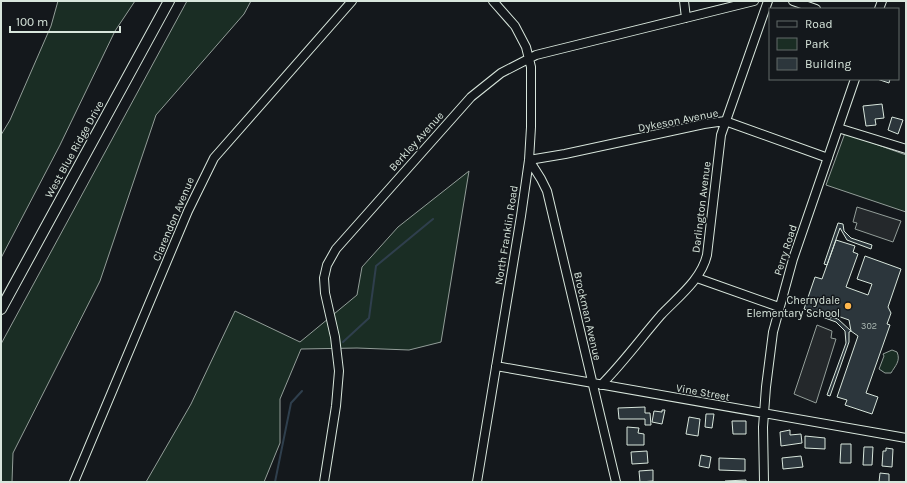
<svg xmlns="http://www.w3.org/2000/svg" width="907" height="483" viewBox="0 0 907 483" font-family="Karla,sans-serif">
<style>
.green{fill:#1a2d24;stroke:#939e99}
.parking{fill:#24282b;stroke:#939e99}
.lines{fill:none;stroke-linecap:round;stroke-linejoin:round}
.stream{stroke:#2f3f4d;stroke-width:2}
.building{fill:#2c363c;stroke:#d8e6dc}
.minor-casing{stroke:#d8e6dc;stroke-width:10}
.major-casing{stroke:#d8e6dc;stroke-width:12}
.minor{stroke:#14181c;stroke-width:8}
.major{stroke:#14181c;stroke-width:10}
.poi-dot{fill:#ffb74d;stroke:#14181c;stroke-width:1.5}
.labels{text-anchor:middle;stroke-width:3;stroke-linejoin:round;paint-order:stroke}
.number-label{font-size:9px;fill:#adbab4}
.street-label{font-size:11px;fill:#d8e6dc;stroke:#14181c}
.poi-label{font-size:11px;fill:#d8e6dc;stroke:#14181c;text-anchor:end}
</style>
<rect width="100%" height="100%" fill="#14181c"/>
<path class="green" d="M 58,1 L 135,1 L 115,31 L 60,145 L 1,258 L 1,135 L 10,120 L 51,26 Z
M 187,1 L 251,1 L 244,14 L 156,115 L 100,281 L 13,453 L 12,482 L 1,482 L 1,344 Z
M 845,133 L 906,155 L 906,212 L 826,185 Z
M 469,171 L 441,342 L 409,350 L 357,348 L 301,349 L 280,399 L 280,443 L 264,482 L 146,482 L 191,404 L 235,311 L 300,342 L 357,295 L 362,267 L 398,227 Z
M 892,350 L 897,352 C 901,361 895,366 891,373 L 885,373 L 879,369 L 884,356 L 883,354 Z"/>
<path class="parking" d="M 857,207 L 901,221 L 893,242 L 855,229 L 857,223 L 853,222 Z
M 817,325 L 832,331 L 831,338 L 836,339 L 816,403 L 794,394 Z"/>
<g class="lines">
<path class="stream" d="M 343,342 L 369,318 L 376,266 L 433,219
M 275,482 L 291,403 L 302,391"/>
</g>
<path class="building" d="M 877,79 L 890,79 L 889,83 Z
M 882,104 L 884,118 L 875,119 L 876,125 L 866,126 L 863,106 Z
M 892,117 L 903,120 L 898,134 L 888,130 Z
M 838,223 L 843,224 L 844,231 L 851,238 L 872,245 L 871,249 L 847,240 L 840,228 L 827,265 L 824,264 Z
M 836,240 L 855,246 L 853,252 L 858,254 L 846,287 L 868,295 L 872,284 L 857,279 L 865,256 L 901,269 L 888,307 L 891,313 L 887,324 L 890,325 L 866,393 L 878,397 L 872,414 L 845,405 L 847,400 L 837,397 L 858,336 L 851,331 L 849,320 L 832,314 L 831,318 L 804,309 L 815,277 L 822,279 Z
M 815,313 L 838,319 L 851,331 L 849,332 L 849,342 L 830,396 L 827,395 L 846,343 L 845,331 L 836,322 L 814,314 Z
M 645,407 L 645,413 L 650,413 L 651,425 L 645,425 L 645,419 L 619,419 L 618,408 Z
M 662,410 L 665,410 L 662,424 L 652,422 L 654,411 L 662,412 Z
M 706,414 L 714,414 L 712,428 L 705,427 Z
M 689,417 L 700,419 L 698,436 L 686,434 Z
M 732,421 L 746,421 L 746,434 L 733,434 Z
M 627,427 L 639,428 L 638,433 L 644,434 L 644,445 L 627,445 Z
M 790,430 L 790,435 L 801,434 L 802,443 L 781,446 L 780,432 Z
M 805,436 L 825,438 L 825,449 L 805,448 Z
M 841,444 L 851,444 L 851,463 L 840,463 Z
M 864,447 L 873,447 L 872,465 L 863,465 Z
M 886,448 L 893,449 L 892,467 L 882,466 L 883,451 L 886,451 Z
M 647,451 L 648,463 L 632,464 L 631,452 Z
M 701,455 L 711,457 L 709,468 L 699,466 Z
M 801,456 L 803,467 L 783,469 L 782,458 Z
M 719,458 L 745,459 L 745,471 L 719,470 Z
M 653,470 L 653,481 L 640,482 L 639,471 Z
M 880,473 L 889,474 L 889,482 L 879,482 Z
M 746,480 L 746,482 L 725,482 L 725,481 Z"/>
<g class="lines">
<defs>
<path id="minor" d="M 684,1 L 686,18
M 793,1 L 816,9
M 879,9 L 882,1
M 838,128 L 906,149
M 697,278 L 779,307
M 496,366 L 906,438
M 601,385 C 623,363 641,338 661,315 C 678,297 701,280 707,255 L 721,135 L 768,1
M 74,482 L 188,211 L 214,158 L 352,1
M 324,482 L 336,406 L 339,371 L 335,337 L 325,293 L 324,278 L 327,265 L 336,249 L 471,97 L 501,73 L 536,55 L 754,1
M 477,482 L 521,216 L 529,160 L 531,127 L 531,67 L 526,47 L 515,26 L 493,1
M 616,482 L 547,191 L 541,179 L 529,160 L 565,154 L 704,124 L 725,121 L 828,158
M 764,482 L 763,427 L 766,387 L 773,332 L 793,259 L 855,79"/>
<path id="major" d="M 1,309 L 169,1"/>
</defs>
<use href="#minor" class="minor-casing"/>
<use href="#major" class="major-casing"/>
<use href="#minor" class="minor"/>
<use href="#major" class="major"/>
</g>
<circle class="poi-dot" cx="848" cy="306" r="4"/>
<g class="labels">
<g class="number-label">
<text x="869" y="329">302</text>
</g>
<g class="street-label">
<text transform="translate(678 120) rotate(-11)" y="4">Dykeson Avenue</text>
<text transform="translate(416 141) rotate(-48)" y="4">Berkley Avenue</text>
<text transform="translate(74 149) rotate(-61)" y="4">West Blue Ridge Drive</text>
<text transform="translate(701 207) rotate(-83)" y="4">Darlington Avenue</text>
<text transform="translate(173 219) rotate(-67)" y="4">Clarendon Avenue</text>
<text transform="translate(506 235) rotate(-81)" y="4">North Franklin Road</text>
<text transform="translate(785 250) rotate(-72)" y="4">Perry Road</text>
<text transform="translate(588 316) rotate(77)" y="4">Brockman Avenue</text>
<text transform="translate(703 392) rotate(10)" y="4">Vine Street</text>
</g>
<g class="poi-label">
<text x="840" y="304">Cherrydale<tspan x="840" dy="13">Elementary School</tspan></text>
</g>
</g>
<rect width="907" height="483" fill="none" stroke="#d8e6dc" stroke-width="4"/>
<rect x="769" y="8" width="130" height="72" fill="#14181c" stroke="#626a69"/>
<rect x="777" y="21" width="20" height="6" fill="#14181c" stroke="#626a69"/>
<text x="805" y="28" font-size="12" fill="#d8e6dc">Road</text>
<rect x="777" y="38" width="20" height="12" fill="#1a2d24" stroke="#626a69"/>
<text x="805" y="48" font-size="12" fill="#d8e6dc">Park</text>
<rect x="777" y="58" width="20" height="12" fill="#2c363c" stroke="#626a69"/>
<text x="805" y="68" font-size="12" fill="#d8e6dc">Building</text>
<path d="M10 26v6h110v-6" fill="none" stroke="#d8e6dc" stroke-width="2"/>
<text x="16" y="26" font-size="12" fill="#d8e6dc" stroke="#14181c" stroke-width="3" paint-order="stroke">100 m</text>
</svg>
